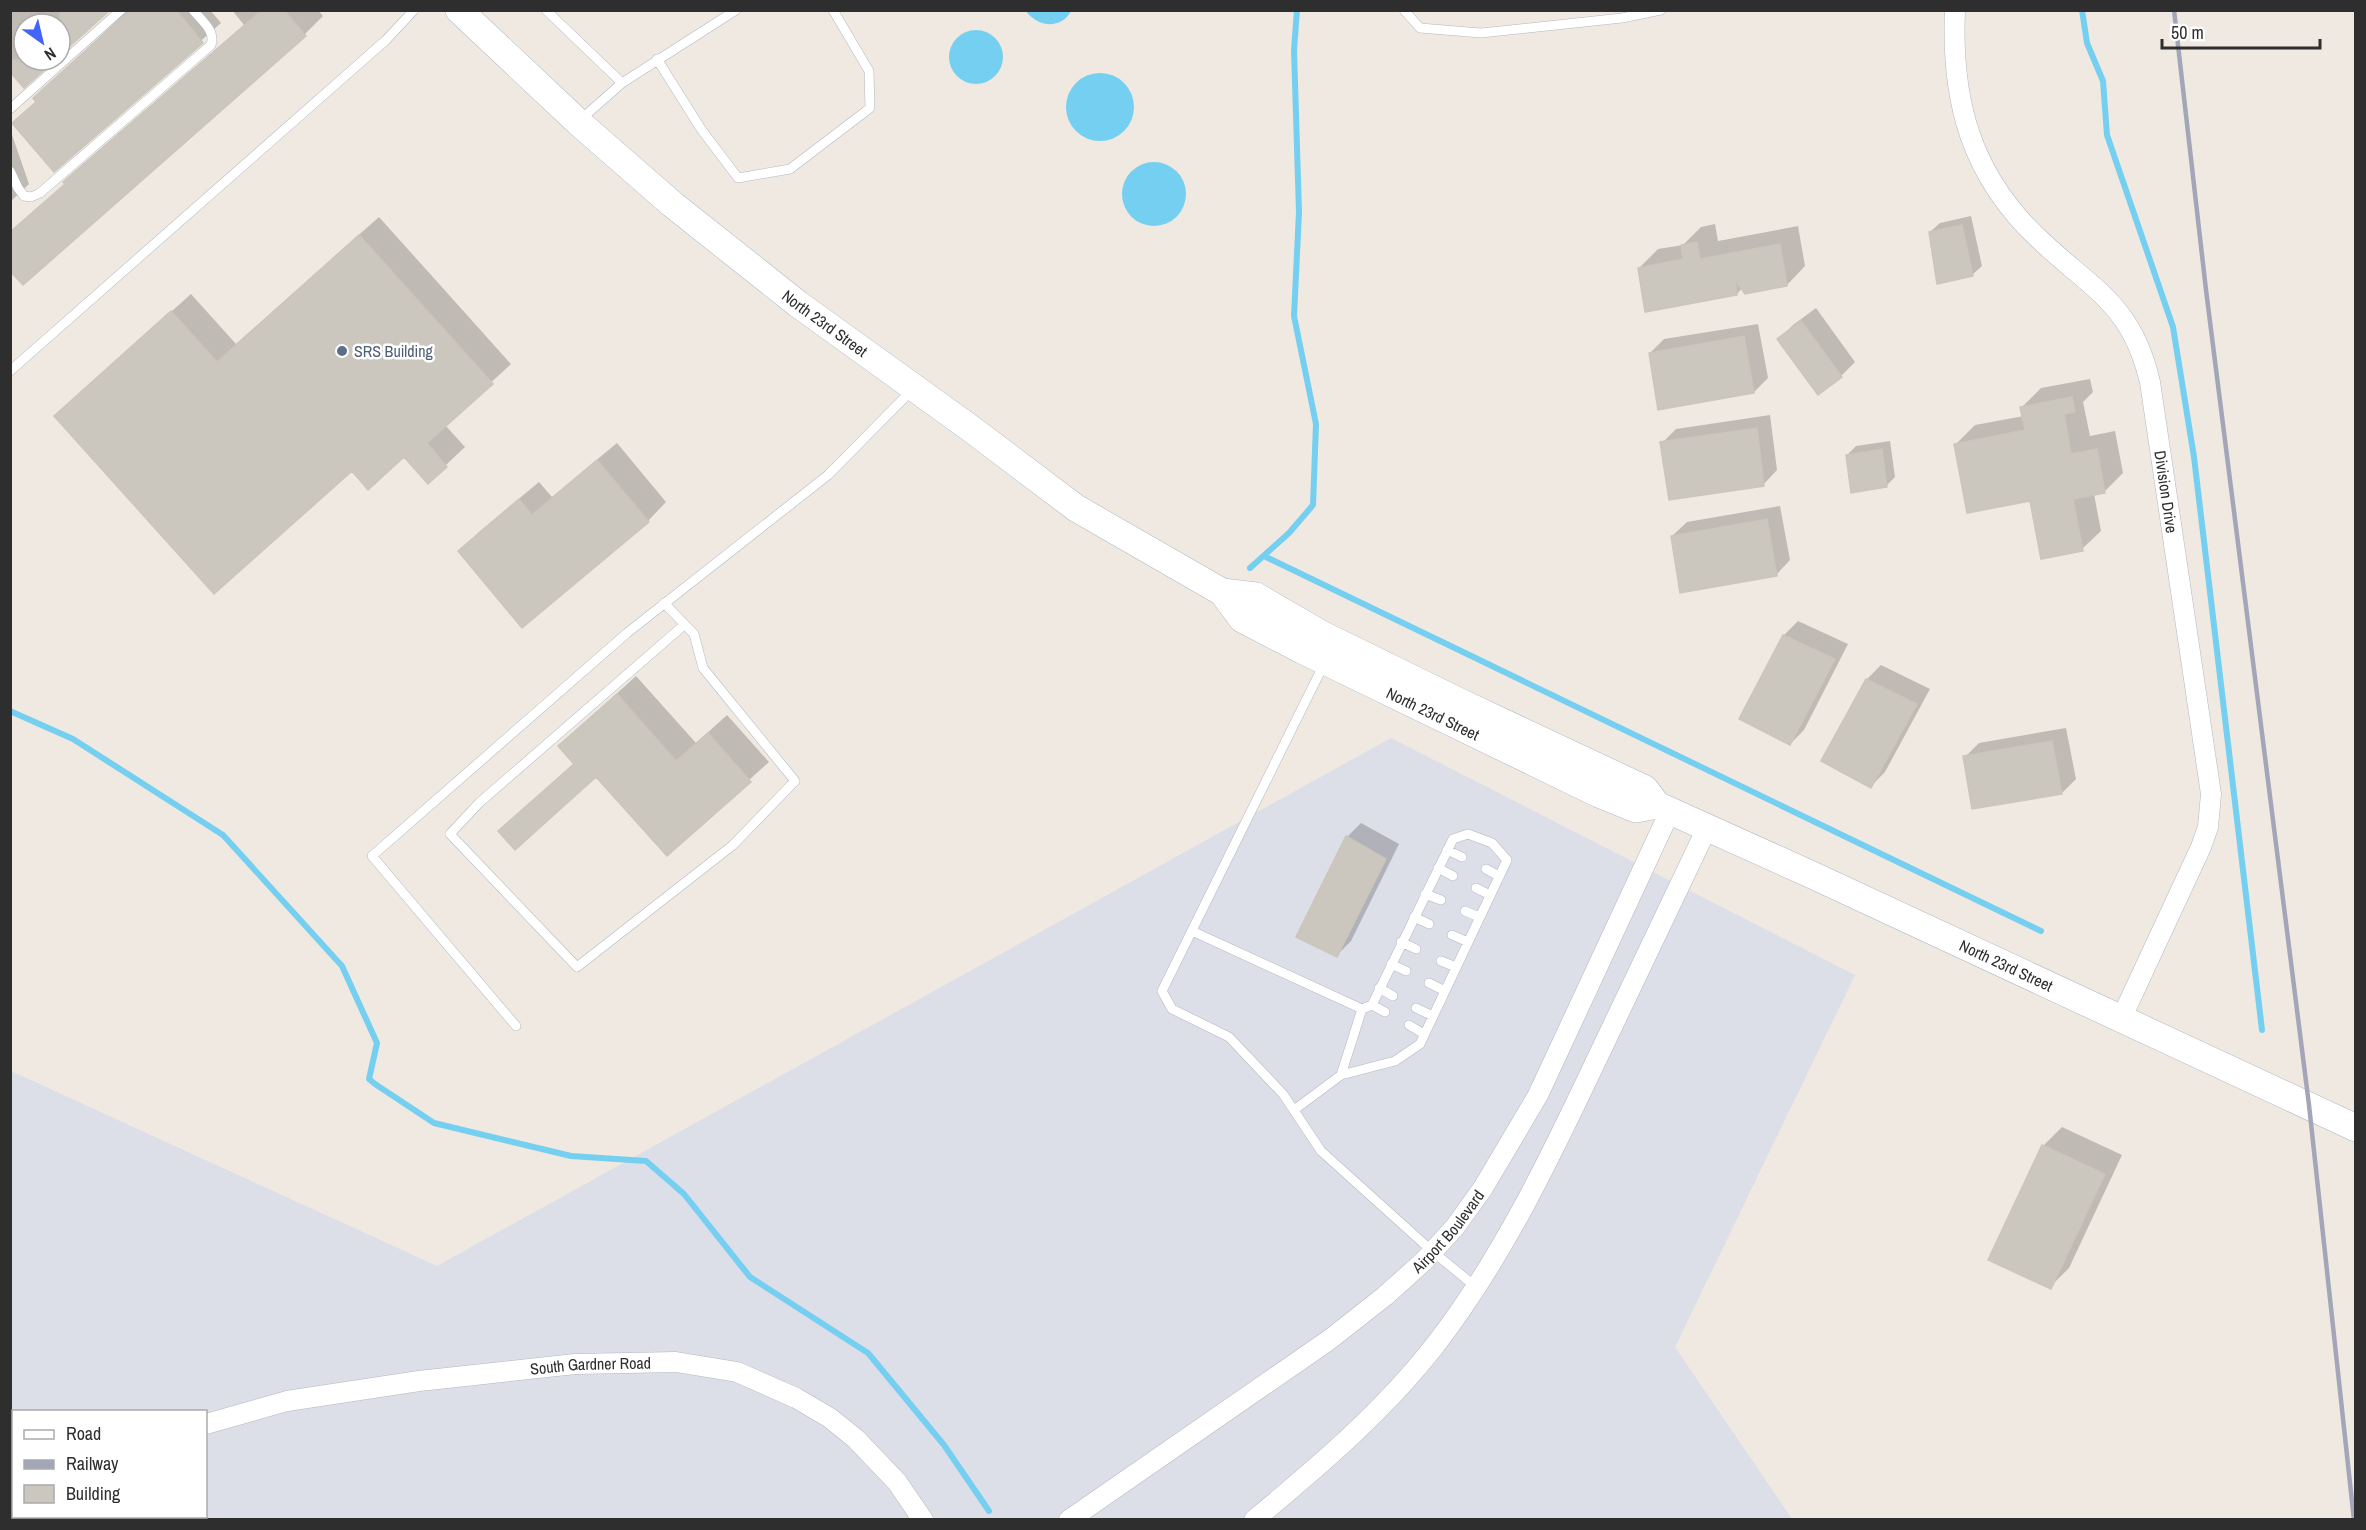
<svg xmlns="http://www.w3.org/2000/svg" width="2366" height="1530" viewBox="0 0 2366 1530" font-family="'Archivo Narrow',sans-serif">
<style>
.airport{fill:#dcdee8;fill-rule:evenodd}
.water{fill:#75cff0}
.shadow{fill:#0003}
.lines{fill:none;stroke-linecap:round;stroke-linejoin:round}
.stream{stroke:#75cff0;stroke-width:6}
.building{fill:#cbc7bf;stroke:#cbc5ba;stroke-width:1.5}
.lane-casing{stroke:#b4b7c1;stroke-width:10}
.street-casing{stroke:#b4b7c1;stroke-width:21}
.secondary-casing{stroke:#b4b7c1;stroke-width:28}
.lane{stroke:#fff;stroke-width:9}
.street{stroke:#fff;stroke-width:20}
.secondary{stroke:#fff;stroke-width:27}
.rail{stroke:#a3a6b8;stroke-width:4.5}
.service-dot{fill:#5c6f8a;stroke:#fff;stroke-width:2}
.labels{text-anchor:middle;stroke-width:5;stroke-linejoin:round;paint-order:stroke}
.street-label{font-size:16px;fill:#2e2e2e;stroke:#fff}
.service-label{font-size:16px;fill:#4e5e75;stroke:#fff;text-anchor:start}
</style>
<rect width="100%" height="100%" fill="#efe9e1"/>
<path class="airport" d="M 1391,738 L 1855,975 L 1675,1347 L 1792,1519 L 11,1520 L 11,1071 L 437,1266 ZM 14,1412 L 206,1412 L 206,1516 L 14,1516 Z"/>
<path class="water" d="M 1026,11 L 1026,10 L 1071,11 C 1061,30 1037,27 1026,11 Z
M949 57a27 27 0 1 1 54 0a27 27 0 1 1-54 0Z
M1066 107a34 34 0 1 1 68 0a34 34 0 1 1-68 0Z
M1122 194a32 32 0 1 1 64 0a32 32 0 1 1-64 0Z"/>
<path class="shadow" d="M 10,10 L 108,10 L 60,53 L 60,24 L 24,24 L 24,60 L 53,60 L 10,70 Z
M 128,10 L 210,10 L 221,23 L 54,170 L 37,101 L 35,98 Z
M 232,10 L 318,10 L 323,16 L 305,34 L 10,232 L 66,183 L 83,164 L 244,25 Z
M 10,129 L 29,184 L 10,202 Z
M 1971,216 L 1982,266 L 1972,275 L 1930,232 L 1940,223 Z
M 379,217 L 511,364 L 445,425 L 465,447 L 428,482 L 405,455 L 352,469 L 75,398 L 191,294 L 236,344 Z
M 1715,224 L 1718,241 L 1798,226 L 1805,266 L 1787,285 L 1742,288 L 1737,294 L 1639,268 L 1658,249 L 1683,245 L 1701,227 Z
M 1816,308 L 1855,362 L 1841,376 L 1779,339 L 1793,325 Z
M 1758,324 L 1768,378 L 1754,392 L 1650,353 L 1664,339 Z
M 2090,379 L 2093,392 L 2083,402 L 2090,436 L 2115,431 L 2123,473 L 2104,492 L 2094,494 L 2101,531 L 2082,549 L 2031,499 L 1956,444 L 1975,425 L 2024,416 L 2022,407 L 2041,388 Z
M 1770,415 L 1777,470 L 1763,485 L 1662,443 L 1676,429 Z
M 1890,441 L 1895,477 L 1886,486 L 1847,455 L 1856,446 Z
M 617,443 L 666,502 L 648,521 L 460,551 L 479,532 L 539,482 L 552,497 Z
M 1780,506 L 1790,560 L 1776,575 L 1672,536 L 1687,522 Z
M 1798,621 L 1848,644 L 1804,730 L 1790,744 L 1741,719 L 1784,635 Z
M 1881,665 L 1930,689 L 1885,772 L 1871,786 L 1867,679 Z
M 636,676 L 696,743 L 727,715 L 769,762 L 667,854 L 596,775 L 500,831 L 575,762 L 579,728 Z
M 2066,728 L 2076,779 L 2062,793 L 1965,757 L 1979,743 Z
M 1361,823 L 1399,844 L 1351,941 L 1337,955 L 1347,837 Z
M 2062,1127 L 2122,1155 L 2069,1268 L 2050,1287 L 2043,1146 Z"/>
<g class="lines">
<path class="stream" d="M 2082,10 L 2087,43 L 2103,81 L 2107,135 L 2173,327 L 2194,457 L 2262,1030
M 1264,556 L 2041,931
M 1250,568 L 1289,533 L 1313,505 L 1316,424 L 1294,316 L 1299,212 L 1294,50 L 1297,10
M 10,711 L 73,739 L 223,835 L 342,966 L 377,1043 L 369,1079 L 375,1084 L 434,1123 L 571,1156 L 646,1161 L 684,1194 L 750,1277 L 868,1353 L 944,1445 L 989,1511"/>
</g>
<path class="building" d="M 60,10 L 110,10 L 60,55 Z
M 128,10 L 176,10 L 203,43 L 54,172 L 12,123 L 36,102 L 33,98 L 125,15 Z
M 262,10 L 284,10 L 306,36 L 23,285 L 10,271 L 10,232 L 65,184 L 63,182 Z
M 10,60 L 55,60 L 24,88 L 10,72 Z
M 1962,225 L 1973,276 L 1937,284 L 1929,232 Z
M 359,235 L 493,384 L 427,443 L 447,467 L 428,484 L 404,457 L 368,490 L 352,471 L 214,594 L 54,416 L 171,311 L 217,362 Z
M 1697,242 L 1700,259 L 1780,244 L 1787,286 L 1745,294 L 1735,280 L 1737,295 L 1645,312 L 1638,268 L 1683,259 L 1681,245 Z
M 1801,321 L 1842,377 L 1818,395 L 1777,339 Z
M 1744,336 L 1754,393 L 1658,410 L 1649,353 Z
M 2072,397 L 2075,412 L 2064,414 L 2071,454 L 2097,449 L 2105,493 L 2073,499 L 2083,551 L 2041,559 L 2030,501 L 1967,513 L 1954,444 L 2025,430 L 2020,407 Z
M 1757,428 L 1764,486 L 1669,500 L 1660,442 Z
M 1882,449 L 1887,487 L 1851,493 L 1846,455 Z
M 597,460 L 649,522 L 522,628 L 458,551 L 519,499 L 532,515 Z
M 1767,519 L 1777,576 L 1680,593 L 1671,536 Z
M 1783,635 L 1835,659 L 1790,745 L 1739,719 Z
M 1866,679 L 1917,704 L 1871,788 L 1821,761 Z
M 617,694 L 676,761 L 708,733 L 751,782 L 667,856 L 596,777 L 515,850 L 498,831 L 574,764 L 558,746 Z
M 2052,741 L 2062,794 L 1972,809 L 1963,756 Z
M 1346,836 L 1386,859 L 1337,957 L 1296,937 Z
M 2042,1145 L 2105,1174 L 2051,1289 L 1988,1260 Z"/>
<g class="lines">
<defs>
<path id="lane" d="M 546,10 L 622,83
M 1404,10 L 1420,28 L 1481,33 L 1622,18 L 1661,10
M 657,59 L 701,129 L 738,178 L 790,169 L 870,108 L 869,71 L 833,10
M 10,109 L 121,10
M 579,121 L 622,83 L 736,10
M 10,171 L 18,188 L 24,196 L 31,197 L 40,193 L 211,45 C 216,31 202,21 193,10
M 10,371 L 386,40 L 414,10
M 664,603 L 694,634 L 703,668 L 795,781 L 733,845 L 577,967 L 450,834 L 479,803 L 684,625
M 1324,664 L 1162,991 L 1172,1009 L 1229,1037 L 1283,1094 L 1321,1151 L 1432,1251 L 1476,1287
M 1447,850 L 1462,857
M 1438,868 L 1453,876
M 1486,869 L 1499,876
M 1476,888 L 1490,895
M 1425,894 L 1441,900
M 1465,911 L 1479,917
M 1414,917 L 1429,924
M 1192,931 L 1362,1009 L 1341,1075 L 1294,1110
M 1452,935 L 1468,942
M 1401,942 L 1416,949
M 1441,961 L 1456,967
M 1391,964 L 1406,971
M 1429,983 L 1445,991
M 1379,988 L 1393,996
M 1372,1005 L 1385,1012
M 1416,1008 L 1433,1016
M 1409,1025 L 1424,1034
M 516,1026 L 372,856 L 627,633 L 828,475 L 912,390
M 1341,1075 L 1395,1061 L 1420,1044 L 1507,860 L 1492,843 L 1468,834 L 1453,839 L 1372,1005 L 1362,1009"/>
<g id="street">
<path id="s1" d="M 1955,10 C 1951,101 1971,175 2038,238 C 2092,290 2131,302 2150,382 L 2211,794 L 2208,827 L 2201,847 L 2121,1019"/>
<path id="s2" d="M 206,1424 L 287,1401 L 419,1381 L 575,1364 L 676,1362 L 737,1372 L 796,1398 L 830,1418 L 856,1439 L 897,1482 L 923,1520"/>
<path d="M 10,1512 L 14,1510"/>
<path id="s3" d="M 1069,1520 L 1329,1340 L 1385,1296 L 1424,1261 L 1455,1227 L 1483,1188 L 1538,1095 L 1670,811"/>
<path d="M 1254,1520 C 1319,1466 1384,1411 1436,1344 C 1502,1258 1548,1162 1594,1065 C 1632,986 1669,907 1707,828"/>
</g>
<g id="secondary">
<path id="s4" d="M 459,10 L 578,122 L 672,204 L 798,304 L 970,428 L 1076,508 L 1222,592 L 1242,619 L 1302,650 L 1599,794 L 1636,809 L 1657,805"/>
<path id="s5" d="M 1222,592 L 1256,596 L 1321,634 L 1462,703 L 1645,789 L 1657,805 L 1810,874 L 2356,1128"/>
</g>
</defs>
<use href="#lane" class="lane-casing"/>
<use href="#street" class="street-casing"/>
<use href="#secondary" class="secondary-casing"/>
<use href="#lane" class="lane"/>
<use href="#street" class="street"/>
<use href="#secondary" class="secondary"/>
<path class="rail" d="M 2174,10 L 2206,290 L 2309,1105 L 2354,1520"/>
</g>
<circle class="service-dot" cx="342" cy="351" r="6"/>
<g class="labels">
<g class="street-label">
<text dy="6" stroke="none"><textPath href="#s4" startOffset="482">North 23rd Street</textPath></text>
<text dy="6" stroke="none"><textPath href="#s1" startOffset="549">Division Drive</textPath></text>
<text dy="6" stroke="none"><textPath href="#s4" startOffset="1209">North 23rd Street</textPath></text>
<text dy="6" stroke="none"><textPath href="#s5" startOffset="873">North 23rd Street</textPath></text>
<text dy="6" stroke="none"><textPath href="#s3" startOffset="478">Airport Boulevard</textPath></text>
<text dy="6" stroke="none"><textPath href="#s2" startOffset="390">South Gardner Road</textPath></text>
</g>
<g class="service-label">
<text x="354" y="357">SRS Building</text>
</g>
</g>
<rect width="2366" height="1530" fill="none" stroke="#2e2e2e" stroke-width="24"/>
<rect x="12" y="1410" width="195" height="108" fill="#ffffff" stroke="#ababab" stroke-width="1.5"/>
<rect x="24" y="1430" width="30" height="9" fill="#ffffff" stroke="#ababab" stroke-width="1.5"/>
<text x="66" y="1440" font-size="18" fill="#2e2e2e">Road</text>
<rect x="24" y="1460" width="30" height="9" fill="#a3a6b8" stroke="#ababab" stroke-width="1.5"/>
<text x="66" y="1470" font-size="18" fill="#2e2e2e">Railway</text>
<rect x="24" y="1485" width="30" height="18" fill="#cbc7bf" stroke="#ababab" stroke-width="1.5"/>
<text x="66" y="1500" font-size="18" fill="#2e2e2e">Building</text>
<g transform="translate(42 42) rotate(146)"><circle r="28" fill="#ffffff" stroke="#ababab" stroke-width="1.5"/>
<path d="M0-4.5L10 22L0 15L-10 22Z" fill="#4264fb"/>
<text y="-9" font-size="16" font-weight="bold" text-anchor="middle" fill="#2e2e2e">N</text>
</g>
<path d="M2162 39v9h158v-9" fill="none" stroke="#2e2e2e" stroke-width="3"/>
<text x="2171" y="39" font-size="18" fill="#2e2e2e" stroke="#ffffff" stroke-width="4.5" paint-order="stroke">50 m</text>
</svg>
